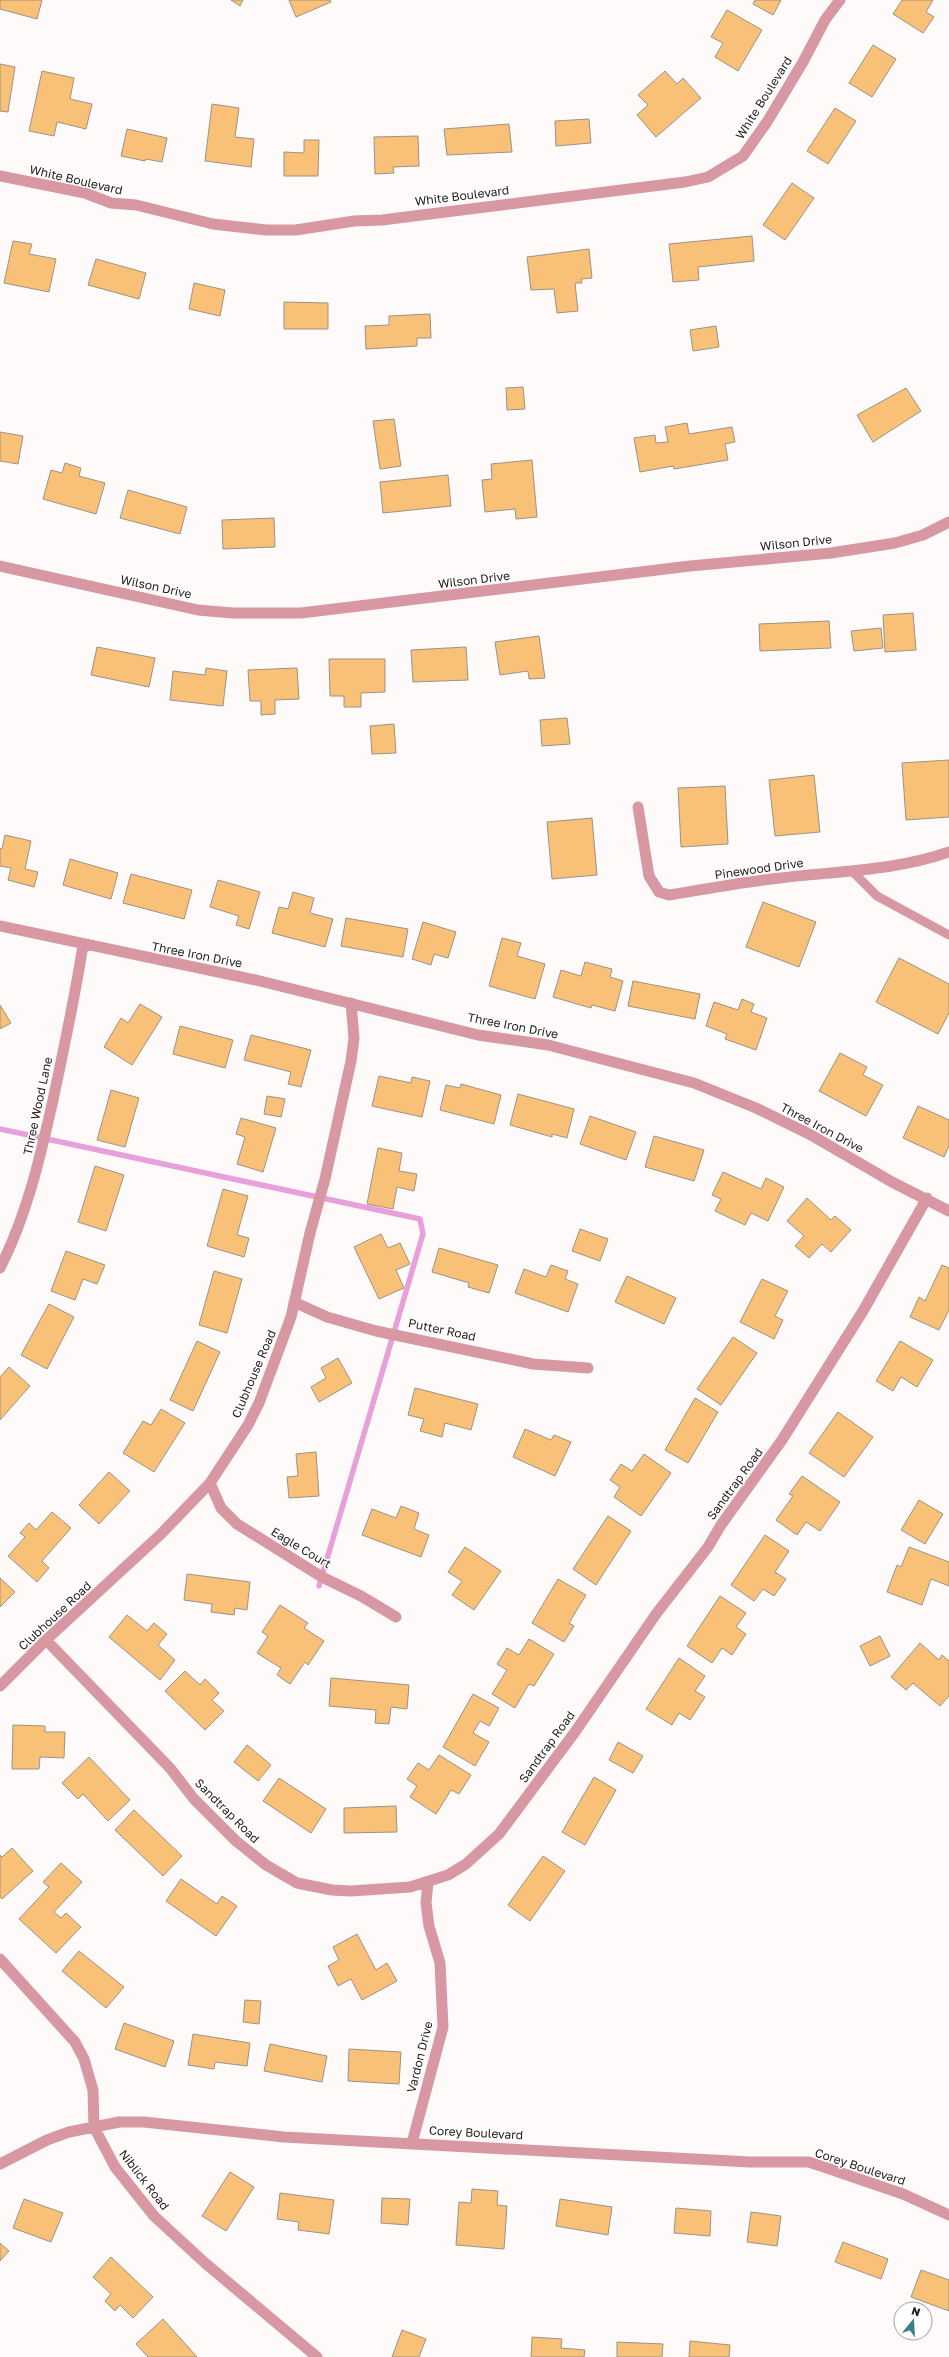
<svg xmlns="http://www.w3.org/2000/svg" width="949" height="2357" viewBox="0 0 949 2357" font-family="'Golos Text',sans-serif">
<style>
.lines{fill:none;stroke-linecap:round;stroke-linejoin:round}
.stream{stroke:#e7a0d9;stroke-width:5.5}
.building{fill:#f9c177;stroke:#9b9287}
.service{stroke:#d797a3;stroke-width:9}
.minor{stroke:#d797a3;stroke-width:11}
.labels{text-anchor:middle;stroke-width:3;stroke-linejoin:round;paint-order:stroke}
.street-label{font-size:12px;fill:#26211f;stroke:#fff}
</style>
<rect width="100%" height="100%" fill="#fefaf9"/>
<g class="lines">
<path class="stream" d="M 0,1129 L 420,1219 L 423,1234 L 319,1586"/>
</g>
<path class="building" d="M 0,0 L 42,0 L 37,19 L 0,9 Z
M 231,0 L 243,0 L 240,6 Z
M 289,0 L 330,0 L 331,2 L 296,17 Z
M 755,0 L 781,0 L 773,15 L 753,4 Z
M 902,0 L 933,0 L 926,12 L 934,17 L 923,33 L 893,14 Z
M 727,10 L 762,30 L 738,71 L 715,57 L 723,43 L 711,37 Z
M 873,45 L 896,59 L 872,97 L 849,83 Z
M 0,64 L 15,67 L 8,112 L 0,111 Z
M 42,71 L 74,78 L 70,99 L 92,104 L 86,129 L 57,122 L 54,136 L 29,131 Z
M 665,71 L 677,84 L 683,78 L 701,98 L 656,137 L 637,115 L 648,105 L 638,95 Z
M 212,104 L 239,108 L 235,137 L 254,139 L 251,167 L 205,161 Z
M 835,108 L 856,121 L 828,164 L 807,151 Z
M 589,119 L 591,143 L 556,146 L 555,121 Z
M 509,124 L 512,152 L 447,155 L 444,129 Z
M 127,129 L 167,138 L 162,162 L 146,159 L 145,161 L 121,156 Z
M 418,136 L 419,166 L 393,167 L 394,173 L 375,174 L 374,137 Z
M 304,140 L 319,140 L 318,176 L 284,176 L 284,152 L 304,153 Z
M 792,183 L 814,198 L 785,240 L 763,225 Z
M 752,236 L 754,261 L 698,267 L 699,280 L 673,282 L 669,244 Z
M 13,241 L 32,244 L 29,254 L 56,259 L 49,292 L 4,283 Z
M 589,249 L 592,278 L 581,279 L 582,283 L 575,283 L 578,311 L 557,313 L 554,289 L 531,290 L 527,257 Z
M 96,259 L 146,273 L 139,299 L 88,285 Z
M 194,283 L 225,290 L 220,316 L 189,309 Z
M 284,302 L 328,303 L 328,329 L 284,329 Z
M 430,314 L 431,338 L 417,338 L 417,346 L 366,349 L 365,326 L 389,325 L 389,316 Z
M 716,326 L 719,347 L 693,351 L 690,330 Z
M 523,387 L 525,409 L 507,410 L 506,388 Z
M 906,388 L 921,411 L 873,442 L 857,415 Z
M 394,419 L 401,466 L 380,469 L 373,421 Z
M 687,423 L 689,434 L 732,427 L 735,442 L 725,444 L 728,460 L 674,469 L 673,466 L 640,472 L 634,438 L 655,435 L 656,443 L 668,442 L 665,427 Z
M 0,432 L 23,436 L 18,464 L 0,461 Z
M 532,460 L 537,517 L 516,519 L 515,509 L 485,512 L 482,480 L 492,479 L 491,464 Z
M 65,463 L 81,468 L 79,476 L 105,483 L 96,514 L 43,499 L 51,470 L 62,473 Z
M 448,475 L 451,506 L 383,513 L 380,482 Z
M 128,490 L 187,507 L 180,534 L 120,518 Z
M 274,518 L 275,547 L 223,549 L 222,520 Z
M 913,613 L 916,650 L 885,652 L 883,615 Z
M 829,621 L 831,648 L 760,651 L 759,624 Z
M 881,628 L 883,648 L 854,651 L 851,631 Z
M 539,636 L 545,678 L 529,679 L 528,671 L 500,675 L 495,642 Z
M 97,647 L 155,658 L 149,687 L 91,675 Z
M 466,647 L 468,680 L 413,682 L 411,650 Z
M 329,659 L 385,659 L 385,692 L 361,693 L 361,707 L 344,707 L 344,696 L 330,696 Z
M 206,668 L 227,671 L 223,706 L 170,700 L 173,671 L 205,675 Z
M 297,668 L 299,699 L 275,700 L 275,714 L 261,715 L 261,701 L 250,701 L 248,670 Z
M 567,718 L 570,744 L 542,746 L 540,720 Z
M 394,724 L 396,753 L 372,754 L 370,726 Z
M 949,760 L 949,817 L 906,820 L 902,763 Z
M 814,775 L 820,832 L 775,836 L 769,780 Z
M 725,786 L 728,844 L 681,847 L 678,788 Z
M 592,818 L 597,875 L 552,879 L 547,822 Z
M 5,835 L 31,841 L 25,869 L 38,872 L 34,887 L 8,880 L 11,868 L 0,866 L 0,848 L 2,849 Z
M 70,859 L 118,873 L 111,899 L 63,885 Z
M 131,874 L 192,890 L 184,919 L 123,903 Z
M 218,880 L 260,892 L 249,929 L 236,925 L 239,916 L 210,907 Z
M 293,892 L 314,898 L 310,913 L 333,919 L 325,947 L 272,933 L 279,907 L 288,909 Z
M 763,902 L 816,922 L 799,967 L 746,947 Z
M 346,918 L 408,929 L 403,957 L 341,946 Z
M 423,922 L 456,932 L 448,958 L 434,954 L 431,965 L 412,959 Z
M 502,938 L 521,943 L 517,956 L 545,964 L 535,999 L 489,986 Z
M 899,958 L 949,984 L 949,1013 L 938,1034 L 876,1002 Z
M 585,962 L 612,969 L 610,977 L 623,981 L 615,1011 L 592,1005 L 591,1008 L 553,997 L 561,970 L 581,976 Z
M 633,981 L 700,994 L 695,1019 L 628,1006 Z
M 742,999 L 754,1004 L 751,1012 L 767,1018 L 756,1050 L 725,1039 L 727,1034 L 706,1026 L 714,1002 L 738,1010 Z
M 140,1004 L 162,1017 L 132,1065 L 104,1047 L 121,1018 L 128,1023 Z
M 0,1005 L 11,1023 L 0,1029 Z
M 180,1026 L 233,1040 L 225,1068 L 173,1054 Z
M 251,1035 L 311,1050 L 301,1087 L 288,1084 L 291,1072 L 244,1060 Z
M 840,1053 L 867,1067 L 863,1075 L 883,1085 L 866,1116 L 819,1091 Z
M 379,1076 L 411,1083 L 412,1077 L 430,1081 L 422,1117 L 372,1106 Z
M 461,1084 L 501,1095 L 494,1124 L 440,1110 L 446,1085 L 460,1088 Z
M 111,1090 L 139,1098 L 125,1147 L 97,1140 Z
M 518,1094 L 574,1109 L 567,1138 L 552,1134 L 552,1137 L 510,1125 Z
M 267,1096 L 285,1099 L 281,1117 L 264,1114 Z
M 918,1106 L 949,1120 L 949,1146 L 944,1157 L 903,1138 Z
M 590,1116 L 636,1132 L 626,1160 L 580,1144 Z
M 241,1118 L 276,1128 L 263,1172 L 237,1164 L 245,1137 L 236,1134 Z
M 654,1136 L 704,1150 L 694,1181 L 645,1167 Z
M 378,1148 L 402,1153 L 399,1171 L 417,1174 L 414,1191 L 397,1187 L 393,1209 L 367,1204 Z
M 95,1166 L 124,1175 L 106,1231 L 78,1222 Z
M 723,1172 L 761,1189 L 766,1178 L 784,1187 L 768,1221 L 751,1213 L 745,1225 L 715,1211 L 721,1199 L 712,1195 Z
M 223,1189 L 248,1196 L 237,1235 L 249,1238 L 244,1257 L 207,1246 Z
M 807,1198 L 831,1220 L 835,1216 L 851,1230 L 831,1252 L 822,1244 L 809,1258 L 795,1246 L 804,1236 L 787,1221 Z
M 580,1229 L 608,1239 L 600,1261 L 572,1251 Z
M 381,1234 L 388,1248 L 400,1243 L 410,1264 L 396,1270 L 404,1288 L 379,1299 L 354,1247 Z
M 439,1248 L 498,1265 L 489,1293 L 468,1287 L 469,1283 L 432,1272 Z
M 66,1251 L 105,1265 L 97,1284 L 83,1279 L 75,1300 L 51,1291 Z
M 551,1265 L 568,1271 L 565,1279 L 578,1284 L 568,1312 L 515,1293 L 524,1269 L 546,1277 Z
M 942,1265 L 949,1268 L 949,1310 L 939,1330 L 910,1317 L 919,1297 L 925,1301 Z
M 214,1271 L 242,1279 L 227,1333 L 199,1325 Z
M 627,1276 L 676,1298 L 664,1324 L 615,1302 Z
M 762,1279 L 788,1291 L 775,1316 L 783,1320 L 774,1339 L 740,1322 Z
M 49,1304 L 74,1317 L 47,1369 L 21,1355 Z
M 733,1337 L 757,1353 L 721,1405 L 697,1389 Z
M 197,1341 L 220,1352 L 193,1411 L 170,1400 Z
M 900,1341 L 933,1360 L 917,1387 L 901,1377 L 893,1391 L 876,1381 Z
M 338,1358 L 352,1383 L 319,1402 L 311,1387 L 326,1378 L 321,1368 Z
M 9,1367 L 30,1386 L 0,1420 L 0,1377 Z
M 415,1388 L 478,1404 L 471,1430 L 445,1423 L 442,1437 L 420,1431 L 424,1419 L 408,1415 Z
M 695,1398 L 718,1412 L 688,1463 L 665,1450 Z
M 161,1409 L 185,1423 L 154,1472 L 123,1453 L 143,1421 L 151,1425 Z
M 838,1412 L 873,1437 L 844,1477 L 809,1453 Z
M 525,1429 L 551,1440 L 554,1435 L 571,1442 L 555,1476 L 513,1457 Z
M 316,1452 L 319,1496 L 289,1498 L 287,1477 L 298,1476 L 296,1454 Z
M 644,1454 L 671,1473 L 641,1516 L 614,1497 L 620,1487 L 610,1480 L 621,1464 L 632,1471 Z
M 109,1472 L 130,1491 L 99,1524 L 79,1505 Z
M 802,1476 L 840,1502 L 820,1531 L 806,1522 L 797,1535 L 776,1520 L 793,1496 L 789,1494 Z
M 919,1500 L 943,1514 L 925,1544 L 901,1530 Z
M 401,1506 L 419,1513 L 414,1529 L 429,1535 L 421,1557 L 362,1535 L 372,1509 L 396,1518 Z
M 52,1512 L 71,1528 L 42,1561 L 49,1568 L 37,1582 L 8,1556 L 25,1537 L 20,1533 L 29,1523 L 36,1530 Z
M 608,1516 L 631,1531 L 596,1585 L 573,1569 Z
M 765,1535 L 789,1551 L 775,1572 L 786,1579 L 774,1596 L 763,1589 L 754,1601 L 731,1585 Z
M 465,1547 L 501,1571 L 474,1610 L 452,1595 L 462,1581 L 448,1572 Z
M 909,1547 L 949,1562 L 949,1586 L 931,1579 L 922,1605 L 887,1592 L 897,1565 L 901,1567 Z
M 187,1574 L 250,1582 L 247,1610 L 235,1608 L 234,1615 L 211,1612 L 212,1604 L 184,1600 Z
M 0,1578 L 15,1592 L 0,1607 Z
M 558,1579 L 586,1595 L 569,1623 L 574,1626 L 564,1642 L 532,1623 Z
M 720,1596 L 746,1613 L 736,1627 L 746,1634 L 732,1655 L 722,1648 L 712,1663 L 687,1646 Z
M 280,1605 L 308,1623 L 304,1628 L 324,1641 L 308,1665 L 305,1662 L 290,1684 L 277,1675 L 281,1668 L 257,1653 L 268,1636 L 262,1632 Z
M 127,1615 L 147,1631 L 154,1623 L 167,1634 L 158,1645 L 175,1660 L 160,1680 L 109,1637 Z
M 880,1636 L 890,1656 L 870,1666 L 860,1646 Z
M 529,1639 L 554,1654 L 534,1686 L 529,1684 L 515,1708 L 492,1694 L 507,1670 L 497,1664 L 507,1648 L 519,1655 Z
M 920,1643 L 939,1660 L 942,1655 L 949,1661 L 949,1696 L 940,1706 L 913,1683 L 906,1690 L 891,1677 Z
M 679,1658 L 705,1676 L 695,1691 L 705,1697 L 690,1720 L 679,1713 L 672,1725 L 646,1709 Z
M 185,1671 L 200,1685 L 205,1679 L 219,1693 L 212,1700 L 224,1711 L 205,1730 L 165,1691 Z
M 331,1678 L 409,1685 L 407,1709 L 391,1707 L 389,1724 L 375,1723 L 376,1710 L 329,1706 Z
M 473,1694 L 499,1708 L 489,1726 L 480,1721 L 473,1733 L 489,1742 L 475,1766 L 443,1747 Z
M 13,1725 L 45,1726 L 45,1732 L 65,1732 L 64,1758 L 40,1757 L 39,1769 L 12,1769 Z
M 618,1742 L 643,1756 L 633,1773 L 609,1760 Z
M 247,1745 L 271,1765 L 258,1781 L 234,1762 Z
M 439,1755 L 471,1775 L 459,1794 L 451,1790 L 436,1814 L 410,1797 L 417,1786 L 407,1779 L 418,1763 L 429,1770 Z
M 89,1757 L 130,1800 L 108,1821 L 83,1794 L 78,1799 L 62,1783 Z
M 594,1777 L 616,1790 L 585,1845 L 562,1832 Z
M 279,1778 L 326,1809 L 311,1833 L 263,1801 Z
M 396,1806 L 397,1832 L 344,1833 L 344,1808 Z
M 134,1810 L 182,1856 L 163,1876 L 115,1830 Z
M 12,1848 L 33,1871 L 2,1899 L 0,1897 L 0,1855 L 2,1857 Z
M 543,1856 L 565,1871 L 530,1921 L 508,1905 Z
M 61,1863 L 82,1882 L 54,1912 L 61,1918 L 66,1913 L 81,1927 L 56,1953 L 19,1919 L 49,1887 L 43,1882 Z
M 181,1879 L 217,1904 L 222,1896 L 237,1906 L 216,1936 L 166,1901 Z
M 357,1934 L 376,1970 L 387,1963 L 397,1981 L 362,2000 L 351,1979 L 338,1986 L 328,1966 L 339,1960 L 333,1947 Z
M 79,1951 L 124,1987 L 106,2008 L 62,1971 Z
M 245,2000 L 261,2001 L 259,2024 L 243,2022 Z
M 124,2023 L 174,2041 L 165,2067 L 115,2049 Z
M 193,2034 L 250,2043 L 247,2066 L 215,2062 L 214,2069 L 188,2065 Z
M 270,2044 L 327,2056 L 322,2082 L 264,2071 Z
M 349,2049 L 401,2052 L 399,2084 L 348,2081 Z
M 230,2172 L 254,2187 L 226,2231 L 202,2216 Z
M 472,2189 L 498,2191 L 497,2205 L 507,2206 L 504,2249 L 456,2245 L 459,2202 L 471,2203 Z
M 280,2193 L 334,2200 L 329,2234 L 298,2230 L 299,2222 L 277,2219 Z
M 382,2198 L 410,2199 L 408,2225 L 381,2223 Z
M 24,2199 L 63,2213 L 51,2242 L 13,2228 Z
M 560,2199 L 612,2207 L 608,2235 L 556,2226 Z
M 676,2208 L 711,2211 L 710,2236 L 674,2233 Z
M 751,2212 L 781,2216 L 777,2246 L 747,2242 Z
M 843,2242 L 888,2259 L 881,2279 L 835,2262 Z
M 0,2243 L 9,2251 L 0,2261 Z
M 111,2257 L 153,2297 L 133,2318 L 120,2305 L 115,2311 L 105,2301 L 111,2294 L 93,2277 Z
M 921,2270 L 949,2280 L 949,2311 L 911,2297 Z
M 163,2319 L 197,2357 L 148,2357 L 136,2344 Z
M 402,2330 L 426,2339 L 419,2357 L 392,2357 Z
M 532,2337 L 562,2339 L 561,2348 L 585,2350 L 584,2357 L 531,2357 Z
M 690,2341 L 730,2345 L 729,2357 L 689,2357 Z
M 617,2342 L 663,2344 L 662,2357 L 617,2357 Z"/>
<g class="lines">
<path class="service" d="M 852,871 L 877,896 L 949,935"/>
<path class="minor" d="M 0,176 L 85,193 L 111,203 L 136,205 L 213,224 L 266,230 L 296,230 L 354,221 L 382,220 L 685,182 L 708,177 L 743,156 L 767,122 L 803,62 L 825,20 L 840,0
M 0,566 L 198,610 L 233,613 L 301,613 L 690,566 L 831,553 L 895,543 L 923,535 L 949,522
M 638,807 L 649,876 L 659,892 L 669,895 C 706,889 743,882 780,878 C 837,871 895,871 949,852
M 0,926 L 256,980 L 478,1035 L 548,1045 L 694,1083 L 756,1108 L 811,1135 L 892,1182 L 949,1211
M 0,1268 C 27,1215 40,1158 53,1100 C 64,1048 75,997 83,945
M 294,1302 L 327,1317 L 376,1331 L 533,1364 L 588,1368
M 210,1483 L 221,1508 L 237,1524 L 322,1577 L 361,1596 L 396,1617
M 46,1640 L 170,1768 L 194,1799 L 236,1841 L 266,1865 L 297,1883 L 332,1890 L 351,1891 L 410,1887 L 448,1875 L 466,1864 L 499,1834 L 575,1732 L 656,1614 L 708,1547 L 721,1525 L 782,1440 L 863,1311 L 927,1198
M 0,1686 L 46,1640 L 161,1534 L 210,1483 L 248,1425 L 259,1403 L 291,1317 L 310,1233 L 325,1179 L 351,1061 L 354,1038 L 351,1003
M 0,1959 L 75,2042 L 84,2059 L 93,2090 L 94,2127 L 115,2167 L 154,2216 L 205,2263 L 317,2357
M 412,2143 L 443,2027 L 440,1963 L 429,1926 L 426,1903 L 428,1882
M 0,2164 L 47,2140 L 69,2132 L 119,2122 L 144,2122 L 284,2137 L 750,2162 L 809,2162 L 903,2194 L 949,2215"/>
</g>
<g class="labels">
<g class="street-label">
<text transform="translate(764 98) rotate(-58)" y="4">White Boulevard</text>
<text transform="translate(76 180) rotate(13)" y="4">White Boulevard</text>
<text transform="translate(462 196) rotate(-7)" y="4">White Boulevard</text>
<text transform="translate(796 543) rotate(-6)" y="4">Wilson Drive</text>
<text transform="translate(474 580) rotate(-7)" y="4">Wilson Drive</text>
<text transform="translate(156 587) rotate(12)" y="4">Wilson Drive</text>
<text transform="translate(759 869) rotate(-8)" y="4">Pinewood Drive</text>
<text transform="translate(197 955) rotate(11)" y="4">Three Iron Drive</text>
<text transform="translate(513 1026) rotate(11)" y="4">Three Iron Drive</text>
<text transform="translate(38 1106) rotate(-78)" y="4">Three Wood Lane</text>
<text transform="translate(822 1128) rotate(28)" y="4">Three Iron Drive</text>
<text transform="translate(442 1330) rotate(12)" y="4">Putter Road</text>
<text transform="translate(254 1374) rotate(-67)" y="4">Clubhouse Road</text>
<text transform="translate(735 1484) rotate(-54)" y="4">Sandtrap Road</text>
<text transform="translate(301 1548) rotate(31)" y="4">Eagle Court</text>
<text transform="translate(55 1616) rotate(-43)" y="4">Clubhouse Road</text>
<text transform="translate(547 1747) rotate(-54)" y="4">Sandtrap Road</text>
<text transform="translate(227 1811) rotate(45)" y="4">Sandtrap Road</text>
<text transform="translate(420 2057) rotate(-76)" y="4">Vardon Drive</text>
<text transform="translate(476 2133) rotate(3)" y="4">Corey Boulevard</text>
<text transform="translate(860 2167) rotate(18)" y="4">Corey Boulevard</text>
<text transform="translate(144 2180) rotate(52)" y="4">Niblick Road</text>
</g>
</g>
<g transform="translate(913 2321) rotate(18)"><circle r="19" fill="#ffffff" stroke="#a8a6a5"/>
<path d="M0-3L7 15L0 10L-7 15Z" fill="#3a8189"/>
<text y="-6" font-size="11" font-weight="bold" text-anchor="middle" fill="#26211f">N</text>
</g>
</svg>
